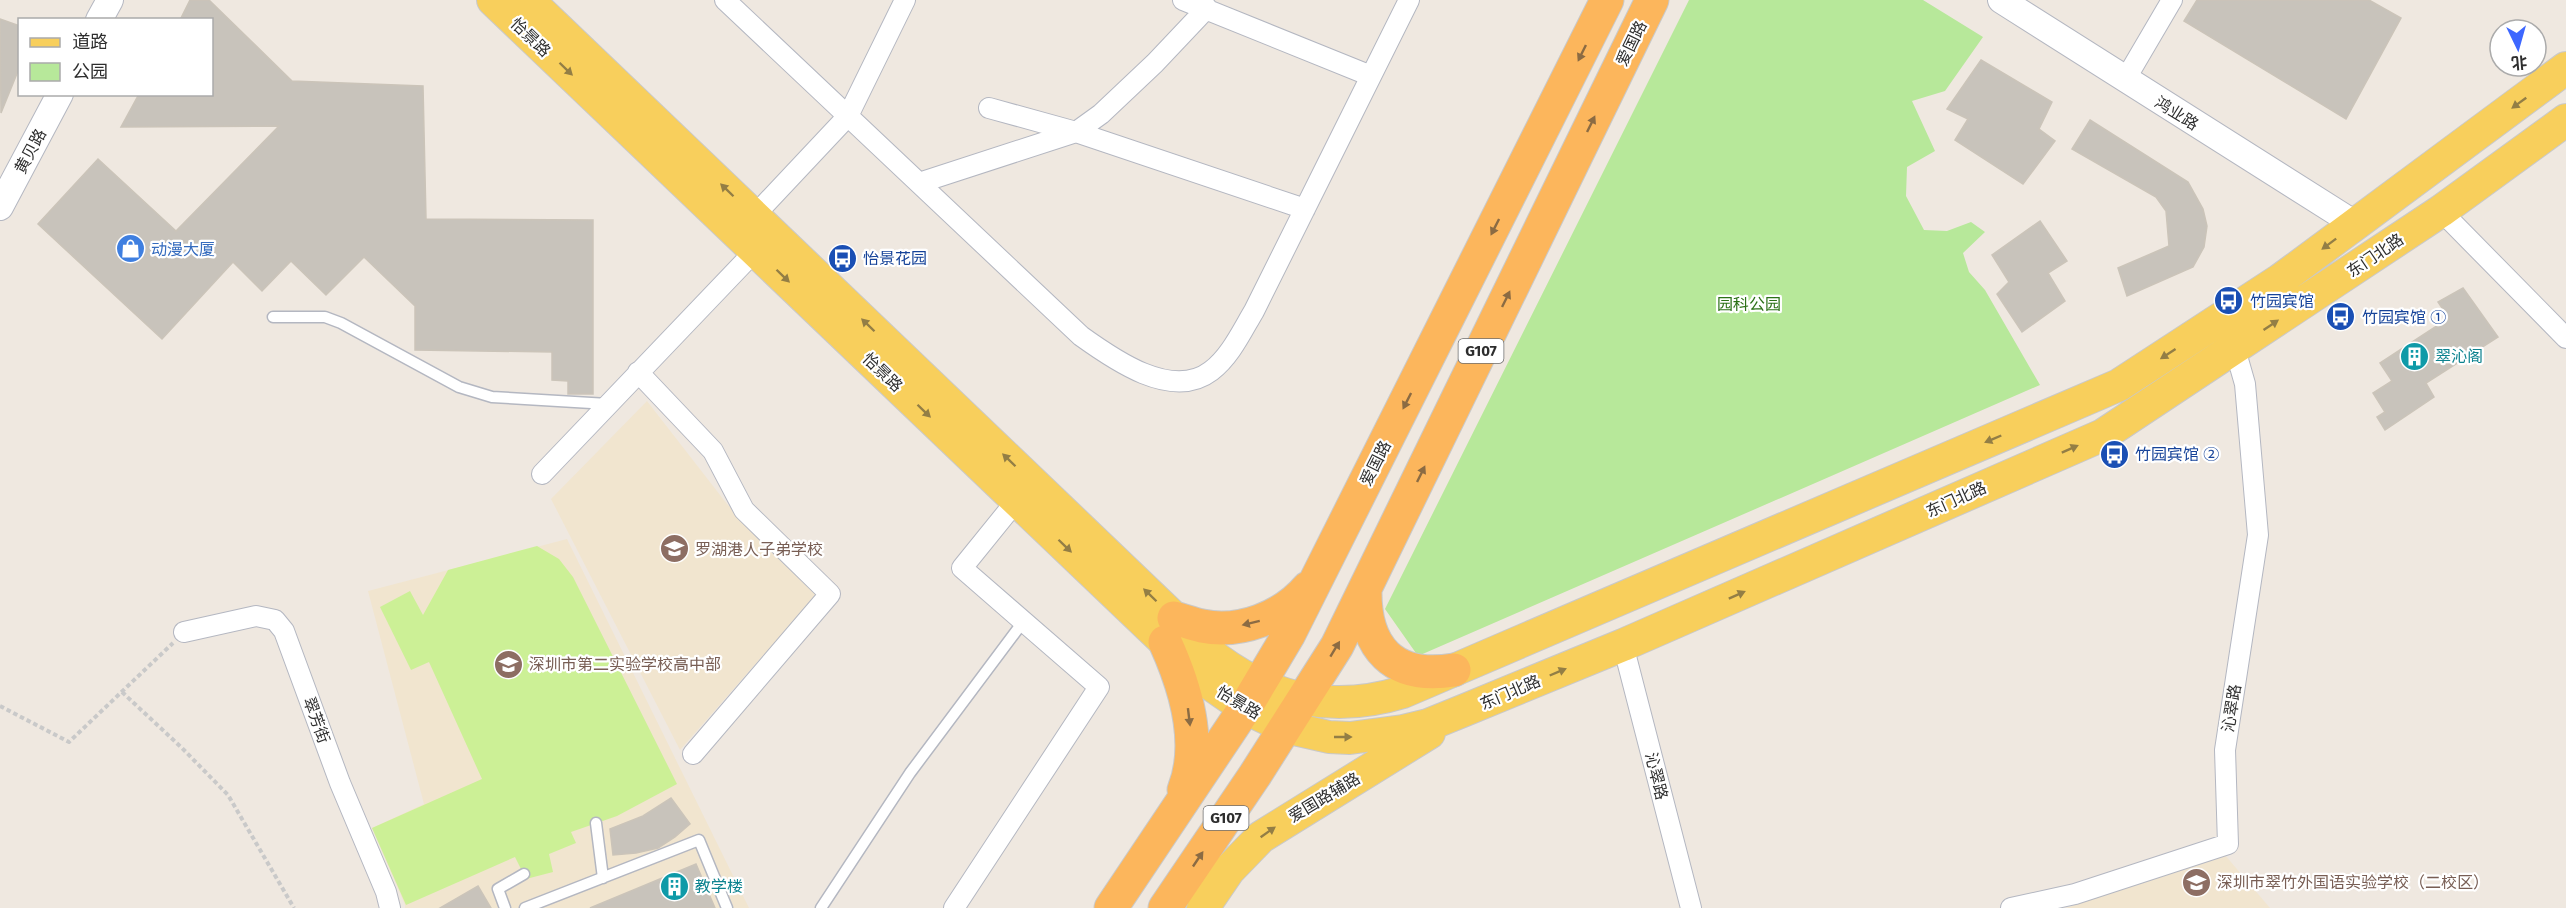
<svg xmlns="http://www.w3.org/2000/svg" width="2566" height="908" viewBox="0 0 2566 908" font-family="'Fira Sans','Noto Sans SC',sans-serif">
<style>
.education{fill:#f1e5cf}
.green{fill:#b7e89a}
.pitch{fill:#ccf096}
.building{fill:#c8c3bb;stroke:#cbc4b9;stroke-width:1.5}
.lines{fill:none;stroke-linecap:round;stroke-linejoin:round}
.service-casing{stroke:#b4b7c1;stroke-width:13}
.minor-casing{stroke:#b4b7c1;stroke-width:22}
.tertiary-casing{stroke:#b4b7c1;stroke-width:28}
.primary-casing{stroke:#c9c9c9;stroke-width:34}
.trunk-casing{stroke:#c9c9c9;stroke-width:35}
.path{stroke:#c9c9c9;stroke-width:4;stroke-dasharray:4.5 3;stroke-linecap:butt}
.service{stroke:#fff;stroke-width:10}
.minor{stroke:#fff;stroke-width:20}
.tertiary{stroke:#fff;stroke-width:26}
.primary{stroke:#f8cf5c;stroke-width:32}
.trunk{stroke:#fcb65c;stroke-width:33}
.oneway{fill:#8b6b43}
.oneway2{fill:#937e45}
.labels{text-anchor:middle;stroke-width:4.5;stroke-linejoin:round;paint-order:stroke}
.shield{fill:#fff;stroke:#6d6d6d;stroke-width:1.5}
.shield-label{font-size:15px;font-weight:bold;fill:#2e2e2e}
.street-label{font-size:16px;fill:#2e2e2e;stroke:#fff}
.shop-label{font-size:16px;fill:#366cbe;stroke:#fff;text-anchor:start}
.transit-label{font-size:16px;fill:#164399;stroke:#fff;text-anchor:start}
.park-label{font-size:16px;fill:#2c7117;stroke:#fff}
.culture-label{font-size:16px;fill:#0d838f;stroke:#fff;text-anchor:start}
.education-label{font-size:16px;fill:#785e54;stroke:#fff;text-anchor:start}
</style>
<rect width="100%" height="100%" fill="#efe8e0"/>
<path class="education" d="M 647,401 L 727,504 L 817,594 L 680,750 L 551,499 Z
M 567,539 L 749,908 L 405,908 L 405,905 L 372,828 L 424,804 L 368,591 Z
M 2225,855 L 2270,908 L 2066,908 Z"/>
<path class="green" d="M 1689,0 L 1923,0 L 1983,37 L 1945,91 L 1912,101 L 1935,151 L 1907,167 L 1906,196 L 1924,230 L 1947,231 L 1971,222 L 1985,232 L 1963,253 L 1969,272 L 1985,290 L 2040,385 L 1418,656 L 1385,609 Z"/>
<path class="pitch" d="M 537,546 L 559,559 L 573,577 L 677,784 L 617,816 L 571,832 L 576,843 L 549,854 L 553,872 L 526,879 L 515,857 L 406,905 L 372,828 L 482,779 L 429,662 L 411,670 L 380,607 L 410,591 L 423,615 L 448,570 Z"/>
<path class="building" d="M 190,0 L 209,0 L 292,81 L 423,86 L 426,219 L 593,220 L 593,394 L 568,394 L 568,381 L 552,380 L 552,352 L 415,350 L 415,306 L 364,257 L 326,295 L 291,261 L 262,291 L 233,262 L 162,339 L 38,224 L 98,159 L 176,231 L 279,126 L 121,127 L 139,94 L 212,94 L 212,20 L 180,20 Z
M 2197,0 L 2369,0 L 2401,18 L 2346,119 L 2184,21 Z
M 0,19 L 20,26 L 20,66 L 1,113 Z
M 1981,60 L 2052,102 L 2039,129 L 2055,141 L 2023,184 L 1955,140 L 1968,119 L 1947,109 Z
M 2090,120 L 2188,182 L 2203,209 L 2207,226 L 2204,247 L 2193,267 L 2127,296 L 2118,268 L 2169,246 L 2166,211 L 2156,197 L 2072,149 Z
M 2040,221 L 2067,261 L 2048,273 L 2065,301 L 2022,332 L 1997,294 L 2009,282 L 1992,255 Z
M 2463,288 L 2498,337 L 2426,383 L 2434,397 L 2385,430 L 2377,417 L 2385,412 L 2373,393 L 2392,381 L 2380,363 L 2449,318 L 2438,302 Z
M 671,798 L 690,824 L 675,837 L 658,848 L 636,853 L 613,855 L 610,829 L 643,816 Z
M 696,864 L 715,908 L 590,908 Z
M 478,886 L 491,908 L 440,908 Z"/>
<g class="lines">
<defs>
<path id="service" d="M 273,317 L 325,317 L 341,323 L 459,387 L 492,397 L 608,404
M 596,823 L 603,878
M 505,908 L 498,889 L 524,874
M 525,908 L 699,840 L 727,908
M 821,908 L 910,773 L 1023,622"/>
<path id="minor" d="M 725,0 L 1081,336 C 1113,359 1172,401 1211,371 C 1230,357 1242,331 1254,311 L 1409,0
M 1183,0 L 1371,76
M 2125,80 L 2172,0
M 989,108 L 1076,132 L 1305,209
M 919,183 L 1076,132 L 1101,114 L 1155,63 L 1207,8
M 2441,211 L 2566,338
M 754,216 L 848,116 L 905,0
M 638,372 L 713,451 L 744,510 L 830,594 L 693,754
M 542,474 L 756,250
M 184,632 L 256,616 L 275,620 L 284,631 L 340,783 L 386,892 L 390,908
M 1623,645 L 1691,908
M 954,908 L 1099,687 L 962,568 L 1017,500
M 2011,908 L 2075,894 L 2228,844 L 2225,750 L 2258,535 L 2245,384 L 2235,349"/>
<path id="tertiary" d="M 2001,0 L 2355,224
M 99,20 L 110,0
M 0,207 L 60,94"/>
<path id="primary" d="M 493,0 L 1206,681 L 1245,708 L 1285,727 L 1329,737 L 1350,738 L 1403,731 L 1428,725 L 1465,710 L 1623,645 L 2103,435 L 2441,211 L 2566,120
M 528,0 L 1217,659 C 1274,701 1335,713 1403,692 L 2119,385 L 2280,280 L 2566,68
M 1203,908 L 1229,870 L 1261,837 L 1429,733"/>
<path id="trunk" d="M 1365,589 C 1364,648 1393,680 1454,670
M 1174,618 C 1183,620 1192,624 1202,626 C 1240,634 1283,617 1308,588
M 1165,642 C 1185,686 1203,742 1184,790
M 1111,908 L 1245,708 L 1289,634 L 1607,0
M 1165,908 L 1255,775 L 1337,646 L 1652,0"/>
</defs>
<use href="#service" class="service-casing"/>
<use href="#minor" class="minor-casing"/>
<use href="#tertiary" class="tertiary-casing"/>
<use href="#primary" class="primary-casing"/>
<use href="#trunk" class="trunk-casing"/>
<path class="path" d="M 122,692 L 182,748 L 228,795 L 294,908
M 0,706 L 69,742 L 173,643"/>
<use href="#service" class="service"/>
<use href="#minor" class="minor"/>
<use href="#tertiary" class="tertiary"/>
<use href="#primary" class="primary"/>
<use href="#trunk" class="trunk"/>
</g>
<defs><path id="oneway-solid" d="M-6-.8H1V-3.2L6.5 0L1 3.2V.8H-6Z" transform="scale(1.5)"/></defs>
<g class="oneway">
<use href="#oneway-solid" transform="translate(1582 53) rotate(116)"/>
<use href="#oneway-solid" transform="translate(1591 124) rotate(-64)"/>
<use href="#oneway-solid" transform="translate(1495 227) rotate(117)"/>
<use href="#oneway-solid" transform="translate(1506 299) rotate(-64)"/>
<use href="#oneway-solid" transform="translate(1407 401) rotate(117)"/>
<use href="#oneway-solid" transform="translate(1421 474) rotate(-64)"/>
<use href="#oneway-solid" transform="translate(1251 623) rotate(166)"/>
<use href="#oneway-solid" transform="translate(1335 649) rotate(-59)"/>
<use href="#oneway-solid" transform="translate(1189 717) rotate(83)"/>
<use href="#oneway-solid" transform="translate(1198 859) rotate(-56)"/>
</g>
<g class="oneway2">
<use href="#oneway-solid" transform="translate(566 69) rotate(44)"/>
<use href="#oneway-solid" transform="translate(2519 103) rotate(144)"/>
<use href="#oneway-solid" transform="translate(727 190) rotate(-136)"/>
<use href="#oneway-solid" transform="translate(2329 244) rotate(143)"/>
<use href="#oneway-solid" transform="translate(783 276) rotate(44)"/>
<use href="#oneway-solid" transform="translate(868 325) rotate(-136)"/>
<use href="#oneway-solid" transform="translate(2271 325) rotate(-34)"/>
<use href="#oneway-solid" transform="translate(2168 354) rotate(147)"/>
<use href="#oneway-solid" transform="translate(924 411) rotate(44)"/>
<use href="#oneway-solid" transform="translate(1993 439) rotate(157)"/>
<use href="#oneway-solid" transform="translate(2070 449) rotate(-24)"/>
<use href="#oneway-solid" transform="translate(1009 460) rotate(-136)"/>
<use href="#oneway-solid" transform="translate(1065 546) rotate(44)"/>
<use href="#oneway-solid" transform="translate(1150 595) rotate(-136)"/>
<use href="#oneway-solid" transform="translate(1737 595) rotate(-24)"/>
<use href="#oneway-solid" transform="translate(1558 672) rotate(-23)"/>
<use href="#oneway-solid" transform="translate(1343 737)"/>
<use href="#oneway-solid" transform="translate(1268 832) rotate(-35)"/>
</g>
<defs>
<symbol id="shop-disc" viewBox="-11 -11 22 22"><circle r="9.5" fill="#3f7fe0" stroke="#fff"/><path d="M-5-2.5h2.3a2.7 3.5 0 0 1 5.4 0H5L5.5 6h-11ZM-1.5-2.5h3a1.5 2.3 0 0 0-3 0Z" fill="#fff"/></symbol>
<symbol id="bus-disc" viewBox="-11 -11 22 22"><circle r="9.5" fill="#1a4fb4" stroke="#fff"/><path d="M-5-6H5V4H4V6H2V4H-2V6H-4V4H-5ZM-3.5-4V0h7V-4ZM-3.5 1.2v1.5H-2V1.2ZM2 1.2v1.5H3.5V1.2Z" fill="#fff"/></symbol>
<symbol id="building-disc" viewBox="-11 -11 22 22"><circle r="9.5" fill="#0f9aa8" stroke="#fff"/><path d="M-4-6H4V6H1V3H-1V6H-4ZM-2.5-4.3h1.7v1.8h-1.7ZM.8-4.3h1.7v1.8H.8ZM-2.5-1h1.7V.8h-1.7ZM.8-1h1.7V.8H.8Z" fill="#fff"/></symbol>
<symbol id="school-disc" viewBox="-11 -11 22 22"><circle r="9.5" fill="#8d6e63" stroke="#fff"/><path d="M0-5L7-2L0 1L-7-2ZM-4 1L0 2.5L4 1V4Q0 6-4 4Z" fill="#fff"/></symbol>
</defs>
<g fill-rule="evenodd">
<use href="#shop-disc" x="114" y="232" width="33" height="33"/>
<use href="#bus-disc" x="826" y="242" width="33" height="33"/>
<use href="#bus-disc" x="2212" y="284" width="33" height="33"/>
<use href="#bus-disc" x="2324" y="300" width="33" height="33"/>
<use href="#building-disc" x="2398" y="340" width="33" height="33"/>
<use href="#bus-disc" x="2098" y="438" width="33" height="33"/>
<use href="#school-disc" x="658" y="532" width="33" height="33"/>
<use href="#school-disc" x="492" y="648" width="33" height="33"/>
<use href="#school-disc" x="2180" y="866" width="33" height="33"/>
<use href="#building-disc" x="658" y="870" width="33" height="33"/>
</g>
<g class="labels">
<g class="shield">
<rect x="1458.5" y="339" width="45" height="24" rx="4.5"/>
<rect x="1203.5" y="806" width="45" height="24" rx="4.5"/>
</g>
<g class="shield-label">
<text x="1481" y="356">G107</text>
<text x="1226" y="823">G107</text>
</g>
<g class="street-label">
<text transform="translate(531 37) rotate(44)" y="6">怡景路</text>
<text transform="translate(1631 43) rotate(-64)" y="6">爱国路</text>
<text transform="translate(2177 113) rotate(32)" y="6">鸿业路</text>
<text transform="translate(30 151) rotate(-62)" y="6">黄贝路</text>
<text transform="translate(2375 255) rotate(-34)" y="6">东门北路</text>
<text transform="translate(883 372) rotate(44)" y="6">怡景路</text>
<text transform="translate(1375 463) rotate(-63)" y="6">爱国路</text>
<text transform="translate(1956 499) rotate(-24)" y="6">东门北路</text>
<text transform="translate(1510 692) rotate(-23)" y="6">东门北路</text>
<text transform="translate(1239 702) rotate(31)" y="6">怡景路</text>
<text transform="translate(2231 708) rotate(-81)" y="6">沁翠路</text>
<text transform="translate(317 720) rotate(70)" y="6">翠芳街</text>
<text transform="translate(1657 776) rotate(76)" y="6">沁翠路</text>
<text transform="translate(1324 797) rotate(-31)" y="6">爱国路辅路</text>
</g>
<g class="shop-label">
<text x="151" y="255">动漫大厦</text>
</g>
<g class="transit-label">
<text x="863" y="264">怡景花园</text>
<text x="2250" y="307">竹园宾馆</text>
<text x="2362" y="323">竹园宾馆 ①</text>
<text x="2135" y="460">竹园宾馆 ②</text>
</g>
<g class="park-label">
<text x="1749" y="310">园科公园</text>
</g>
<g class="culture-label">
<text x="2435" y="362">翠沁阁</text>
<text x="695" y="892">教学楼</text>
</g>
<g class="education-label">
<text x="695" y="555">罗湖港人子弟学校</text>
<text x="529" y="670">深圳市第二实验学校高中部</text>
<text x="2217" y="888">深圳市翠竹外国语实验学校（二校区）</text>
</g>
</g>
<rect x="18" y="18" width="195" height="78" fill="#ffffff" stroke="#ababab" stroke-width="1.5"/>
<rect x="30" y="38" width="30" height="9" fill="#f8cf5c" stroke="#ababab" stroke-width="1.5"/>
<text x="72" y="48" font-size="18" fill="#2e2e2e">道路</text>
<rect x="30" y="63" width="30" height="18" fill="#b7e89a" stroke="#ababab" stroke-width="1.5"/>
<text x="72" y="78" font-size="18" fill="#2e2e2e">公园</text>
<g transform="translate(2518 48) rotate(175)"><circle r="28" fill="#ffffff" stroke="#ababab" stroke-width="1.5"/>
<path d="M0-4.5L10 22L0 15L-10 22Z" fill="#3d67ff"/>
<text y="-9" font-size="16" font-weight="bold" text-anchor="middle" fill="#2e2e2e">北</text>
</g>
</svg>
